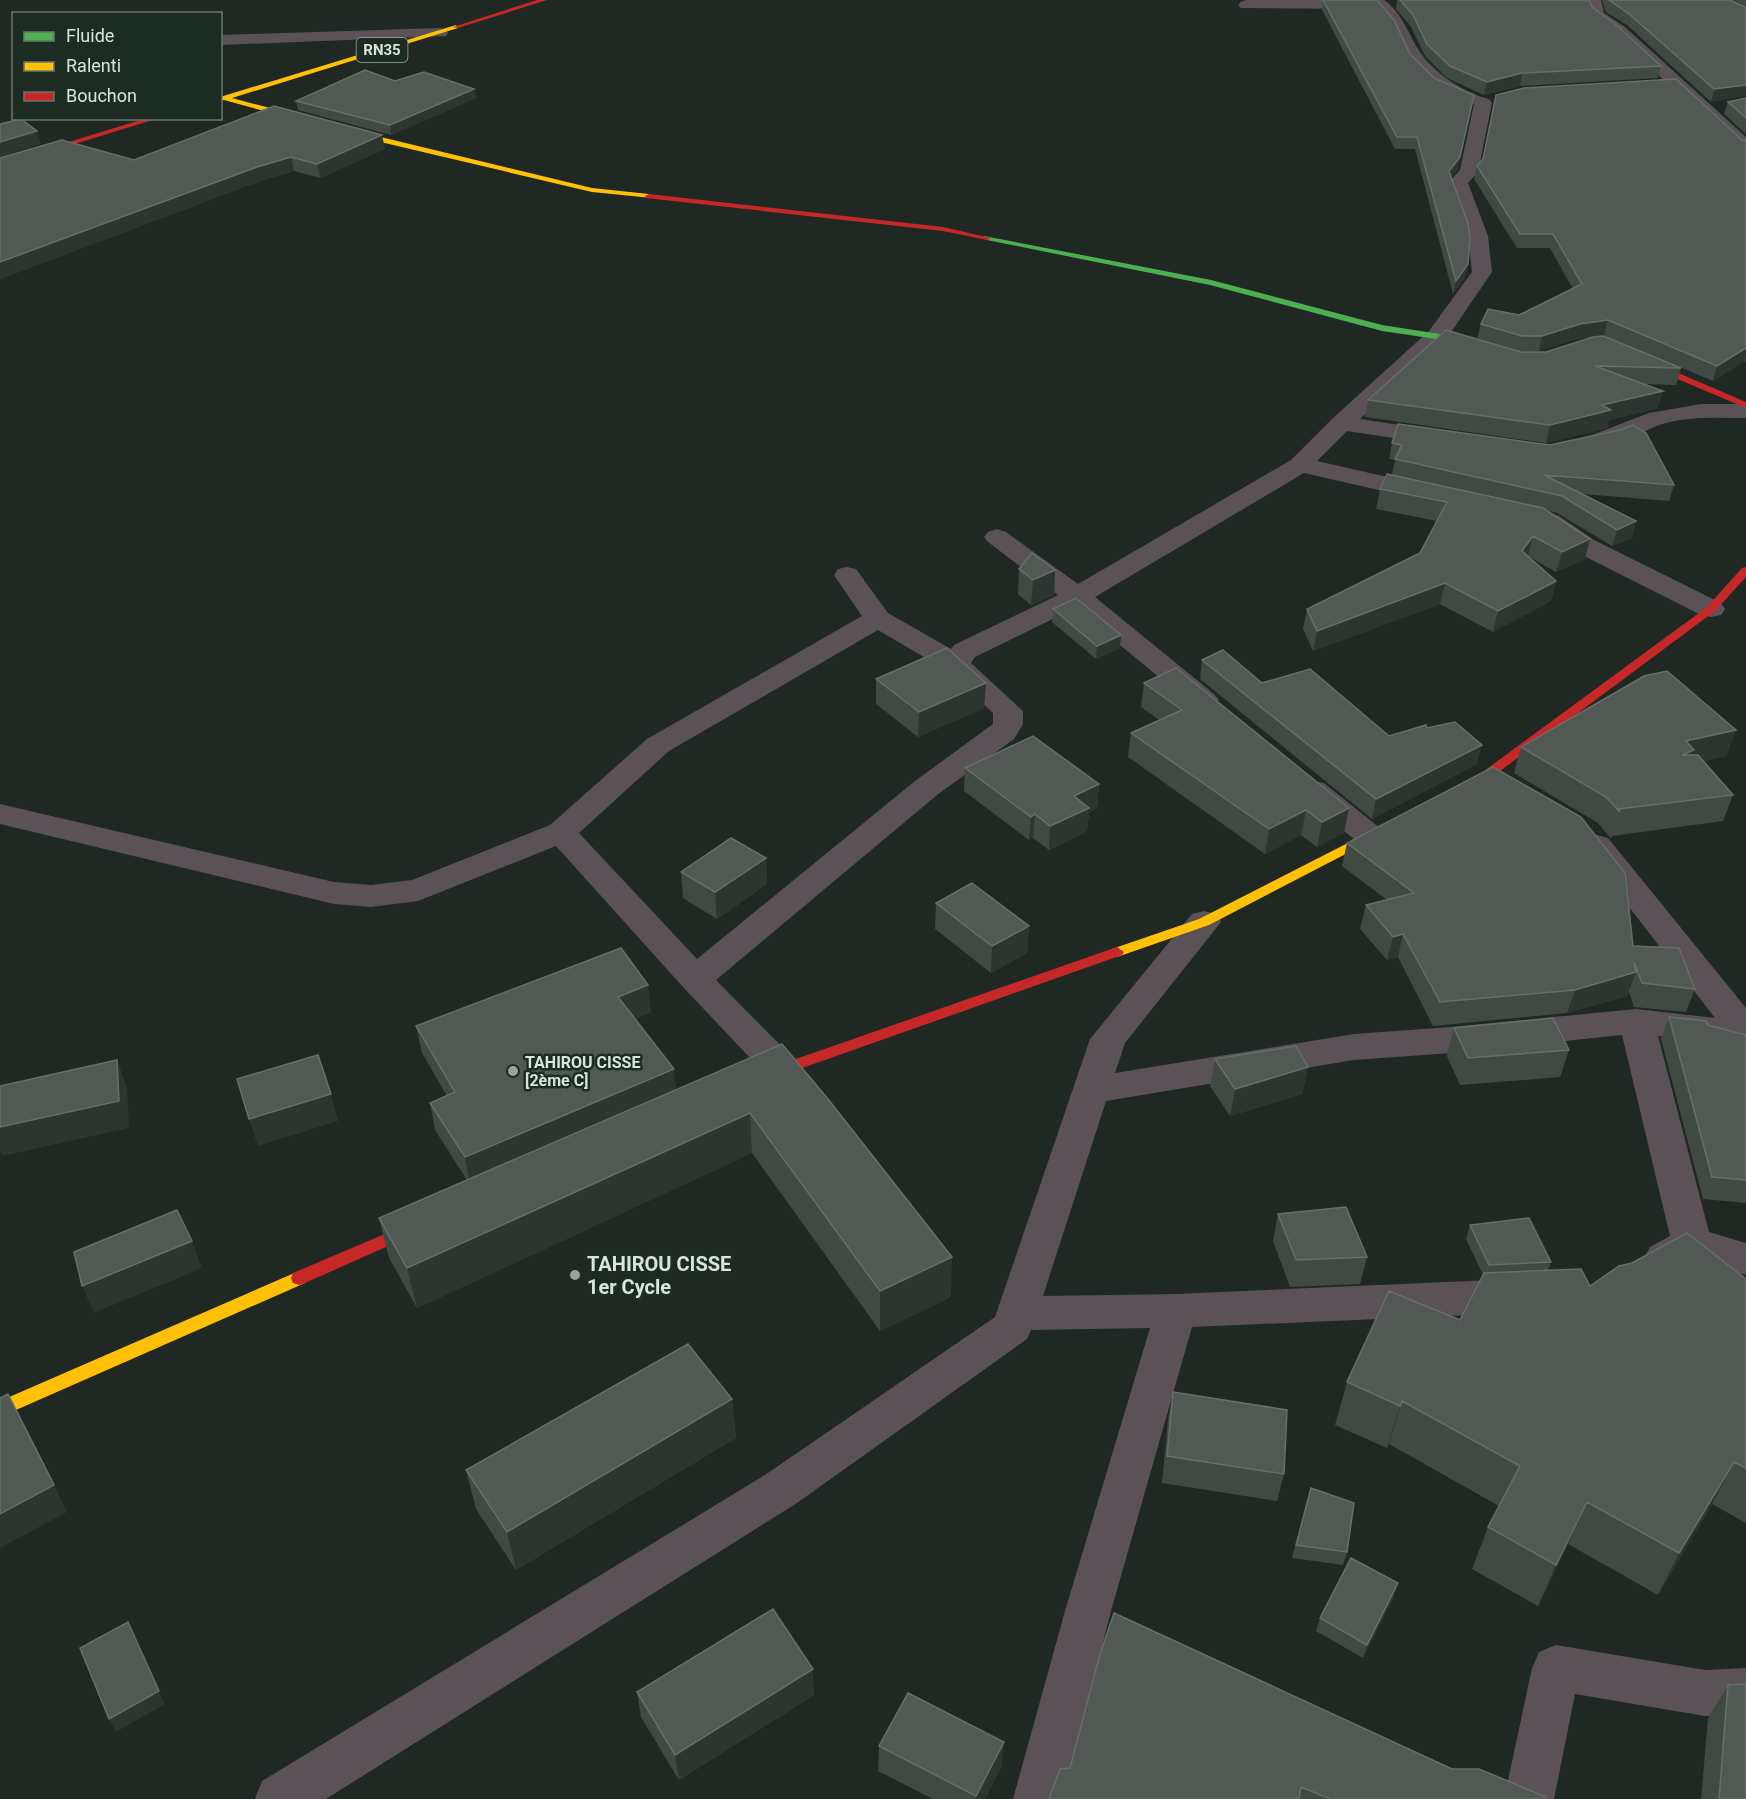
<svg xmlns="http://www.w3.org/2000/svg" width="1746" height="1799" viewBox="0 0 1746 1799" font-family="Roboto,sans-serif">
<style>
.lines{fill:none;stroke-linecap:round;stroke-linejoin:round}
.street{fill:#5a5257;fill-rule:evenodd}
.fast{fill:#4caf50;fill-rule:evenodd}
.slow{fill:#ffc107;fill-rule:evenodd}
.jam{fill:#c62828;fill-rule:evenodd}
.wall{fill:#414943}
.shaded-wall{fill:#2d3530}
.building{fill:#525954;stroke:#676f69;stroke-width:1.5}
.poi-dot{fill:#99a29b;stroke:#1d2c22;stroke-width:2}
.labels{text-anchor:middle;stroke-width:5;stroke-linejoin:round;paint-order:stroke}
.shield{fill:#1d2c22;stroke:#a1aca4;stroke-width:1.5}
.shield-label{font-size:15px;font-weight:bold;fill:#dae3dc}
.poi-label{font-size:16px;font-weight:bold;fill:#dae3dc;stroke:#1d2c22;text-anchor:start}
.near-poi-label{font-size:20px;font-weight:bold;fill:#dae3dc;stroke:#1d2c22;text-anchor:start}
</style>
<rect width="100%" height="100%" fill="#202823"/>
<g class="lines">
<path class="street" d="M 1246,0 L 1384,0 C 1401,12 1408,32 1418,49 C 1432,72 1464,93 1489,99 L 1492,103 L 1478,172 L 1468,183 L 1488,236 L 1492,272 L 1445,341 L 1360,419 L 1440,431 L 1448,433 L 1452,438 L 1448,443 L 1440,445 L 1347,431 L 1317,461 L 1436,488 L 1440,493 L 1436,498 L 1427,501 L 1304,473 L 1095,597 L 1214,694 L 1219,700 L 1214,706 L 1204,709 L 1194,706 L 1075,608 L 975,657 L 971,663 L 1023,711 L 1023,724 L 1014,739 L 937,795 L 716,980 L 794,1059 L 799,1068 L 794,1077 L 781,1081 L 768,1077 L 683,987 L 556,846 L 418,901 L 371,907 L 334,904 L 0,824 L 0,804 L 334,882 L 371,885 L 412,880 L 550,825 L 647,739 L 862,616 L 834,575 L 838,569 L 847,567 L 856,569 L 888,613 L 951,649 L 954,645 L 1058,595 L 988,542 L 984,537 L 988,532 L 997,529 L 1006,532 L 1078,584 L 1291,460 L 1333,418 L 1429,331 L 1472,272 L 1468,236 L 1449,182 L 1460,170 L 1474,104 C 1441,96 1415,74 1399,45 C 1392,31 1386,16 1373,7 L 1367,9 L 1241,8 L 1238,5 L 1241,2 ZM 878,630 L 946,670 L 993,713 L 993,724 L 915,781 L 697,959 L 579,833 L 669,751 Z
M 1585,0 L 1601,0 L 1604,13 L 1625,27 L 1746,137 L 1746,152 L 1740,151 L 1613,33 L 1591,18 Z
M 440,28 L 446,30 L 448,33 L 446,36 L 220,45 L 220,35 Z
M 1701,404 L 1746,404 L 1746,418 C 1720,418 1692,416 1666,423 C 1641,429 1614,454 1587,447 L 1583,442 L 1587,437 L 1649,413 Z
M 1550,513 L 1559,516 L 1594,540 L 1721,603 L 1725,609 L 1721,615 L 1711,617 L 1701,615 L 1576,552 L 1541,526 L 1537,521 L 1541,516 Z
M 1313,781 L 1324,783 L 1381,829 L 1386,836 L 1381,843 L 1370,846 L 1359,843 L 1302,797 L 1298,790 L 1302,783 Z
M 1597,835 L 1608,838 L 1746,1008 L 1746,1047 L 1658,1036 L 1709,1232 L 1746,1243 L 1746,1275 L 1696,1260 L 1664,1274 L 1650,1269 L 1644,1258 L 1650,1247 L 1670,1236 L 1622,1035 L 1451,1053 L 1354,1060 L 1106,1101 L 1043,1296 L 1176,1294 L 1516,1279 L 1530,1284 L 1536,1296 L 1530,1308 L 1516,1313 L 1192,1327 L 1111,1611 L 1063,1799 L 1013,1799 L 1065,1611 L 1150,1328 L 1031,1330 L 1027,1339 L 797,1503 L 326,1799 L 255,1799 L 262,1781 L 765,1475 L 995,1317 L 1090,1039 L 1192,914 L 1204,911 L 1216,914 L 1221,922 L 1125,1043 L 1115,1073 L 1354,1034 L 1451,1027 L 1636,1009 L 1715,1018 L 1581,845 L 1586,838 Z
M 1556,1645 L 1705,1670 L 1746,1668 L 1746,1714 L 1705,1716 L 1575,1694 L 1554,1799 L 1504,1799 L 1532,1668 L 1539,1652 Z"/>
<path class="fast" d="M 984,236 L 1211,280 L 1382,325 L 1440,334 L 1488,350 L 1483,353 L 1436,339 L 1382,331 L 1210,285 L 987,240 L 983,238 Z"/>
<path class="slow" d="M 456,25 L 458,28 L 232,98 L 360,132 L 592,188 L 649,194 L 653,196 L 652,198 L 592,192 L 355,136 L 224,100 L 220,101 L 220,97 Z
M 1385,824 L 1391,828 L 1390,831 L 1209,925 L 1117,957 L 1110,952 L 1112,949 L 1199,919 Z
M 299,1271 L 305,1273 L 307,1278 L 305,1283 L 0,1417 L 0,1401 Z"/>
<path class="jam" d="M 537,0 L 547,0 L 458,28 L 453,27 Z
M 147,118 L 159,118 L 0,167 L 0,163 Z
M 649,194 L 943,227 L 991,238 L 987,240 L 943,231 L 646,198 L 645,196 Z
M 1635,357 L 1641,357 L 1746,402 L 1746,408 L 1635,361 Z
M 1746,567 L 1746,577 L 1715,611 L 1492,777 L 1462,793 L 1454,793 L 1452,790 L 1454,787 L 1484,771 L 1707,607 L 1742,568 Z
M 1117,947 L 1124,952 L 1122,955 L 760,1083 L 750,1083 L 748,1079 L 750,1075 Z
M 427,1216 L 433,1218 L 435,1222 L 433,1226 L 305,1283 L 299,1285 L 293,1283 L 291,1278 L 293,1273 Z"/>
</g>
<path class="wall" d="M 1323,0 L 1458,169 L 1451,177 L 1468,264 L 1465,277 L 1453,294 L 1415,149 L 1395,149 L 1322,10 Z
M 1397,0 L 1592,7 L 1661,66 L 1658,78 L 1520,86 L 1484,95 L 1447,78 L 1425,56 L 1411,27 L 1396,9 Z
M 1602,0 L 1730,0 L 1746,7 L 1711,102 L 1627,25 L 1606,12 Z
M 1734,0 L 1746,0 L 1746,6 Z
M 395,81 L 474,89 L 476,98 L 391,135 L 298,110 L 296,101 Z
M 1746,98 L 1746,134 L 1724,114 L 1728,102 Z
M 1742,140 L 1746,140 L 1746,363 L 1745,361 L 1713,381 L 1604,335 L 1576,339 L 1539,351 L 1518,351 L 1477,338 L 1481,324 L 1519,315 L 1573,289 L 1550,248 L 1517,248 L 1474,179 L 1477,166 Z
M 385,149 L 320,178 L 294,171 L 260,181 L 0,279 L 0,158 L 134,160 Z
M 1521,352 L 1681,368 L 1676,385 L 1645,384 L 1658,408 L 1609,420 L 1607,428 L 1546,443 L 1365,417 L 1368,400 Z
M 1392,443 L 1674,485 L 1669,501 L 1583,494 L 1636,521 L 1632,538 L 1612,546 L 1557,513 L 1546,510 L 1585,559 L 1556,572 L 1528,556 L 1556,581 L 1551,601 L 1493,632 L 1440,604 L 1313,651 L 1303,629 L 1307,609 L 1420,553 L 1437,521 L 1376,509 L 1380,489 L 1392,475 L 1395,460 L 1389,459 Z
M 1019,569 L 1055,570 L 1054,595 L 1031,605 L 1018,594 Z
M 1053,609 L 1120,648 L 1096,659 L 1052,622 Z
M 1202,660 L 1262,683 L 1389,736 L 1427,728 L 1477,764 L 1372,819 L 1200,679 Z
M 1176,668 L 1344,833 L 1317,847 L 1301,835 L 1265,854 L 1128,757 L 1131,733 L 1159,720 L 1141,707 L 1144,683 Z
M 876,679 L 986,683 L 984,708 L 918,737 L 876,704 Z
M 1736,730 L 1726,756 L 1704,761 L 1733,795 L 1723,821 L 1612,836 L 1611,839 L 1598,823 L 1514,773 L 1521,747 Z
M 965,768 L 1099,784 L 1097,808 L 1089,812 L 1087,831 L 1049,850 L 1033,838 L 1029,840 L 964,791 Z
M 1347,843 L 1633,946 L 1695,989 L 1686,1012 L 1634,1007 L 1629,992 L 1627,996 L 1567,1013 L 1433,1026 L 1398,957 L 1387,960 L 1360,929 L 1366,905 L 1387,900 L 1342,866 Z
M 766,858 L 767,884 L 717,919 L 683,898 L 681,872 Z
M 936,903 L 1029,926 L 1027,953 L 991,973 L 935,929 Z
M 651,1012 L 635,1019 L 676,1090 L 782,1044 L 951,1297 L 880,1331 L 752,1153 L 417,1308 L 389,1258 L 379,1218 L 467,1180 L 435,1130 L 430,1103 L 447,1096 L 422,1053 L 416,1026 Z
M 1669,1017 L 1746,1035 L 1746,1203 L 1703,1199 L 1661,1039 Z
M 1454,1028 L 1569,1050 L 1560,1077 L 1460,1085 L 1447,1056 Z
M 1215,1059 L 1308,1067 L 1302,1094 L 1230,1116 L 1210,1086 Z
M 1278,1214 L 1367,1257 L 1360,1284 L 1290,1287 L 1273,1241 Z
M 1470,1225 L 1551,1262 L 1548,1270 L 1590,1286 L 1746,1279 L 1746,1523 L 1712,1504 L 1658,1595 L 1568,1544 L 1538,1606 L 1472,1569 L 1488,1527 L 1499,1506 L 1389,1444 L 1387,1448 L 1335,1425 L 1347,1382 L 1460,1320 L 1483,1275 L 1466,1239 Z
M 1173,1392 L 1284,1474 L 1277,1501 L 1162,1483 L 1168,1419 Z
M 732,1399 L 736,1438 L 516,1570 L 476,1509 L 466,1470 Z
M 1311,1488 L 1347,1552 L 1343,1565 L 1292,1558 Z
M 1394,1596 L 1363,1658 L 1316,1631 L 1320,1618 Z
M 1728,1685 L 1746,1799 L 1701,1799 L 1708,1718 Z
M 637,1692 L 814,1695 L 679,1780 L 641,1717 Z
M 879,1746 L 1002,1766 L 985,1799 L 933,1799 L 878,1771 Z
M 1452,1769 L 1546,1799 L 1049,1799 Z"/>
<path class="shaded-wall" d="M 1522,73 L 1520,86 L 1484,95 L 1487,82 Z
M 1746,85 L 1746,96 L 1711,102 L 1714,89 Z
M 474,89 L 476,98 L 391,135 L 390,125 Z
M 1474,95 L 1458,169 L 1447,183 L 1449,171 Z
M 37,131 L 41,144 L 0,157 L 0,142 Z
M 382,135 L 385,149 L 320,178 L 317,164 Z
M 291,157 L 294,171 L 260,181 L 0,279 L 0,262 L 257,167 Z
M 1468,264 L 1465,277 L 1453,294 L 1456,281 Z
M 1608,320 L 1604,335 L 1576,339 L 1539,351 L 1542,336 L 1580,324 Z
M 1746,348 L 1746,357 L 1745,361 L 1713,381 L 1717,366 Z
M 1663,391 L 1658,408 L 1609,420 L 1607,428 L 1546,443 L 1550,425 L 1602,405 Z
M 1636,521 L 1632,538 L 1612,546 L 1617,530 Z
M 1533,536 L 1528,556 L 1522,551 Z
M 1590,539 L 1585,559 L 1556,572 L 1562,552 Z
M 1055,570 L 1054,595 L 1031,605 L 1033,580 Z
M 1556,581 L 1551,601 L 1493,632 L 1498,611 Z
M 1445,583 L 1440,604 L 1313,651 L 1317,631 Z
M 1121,635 L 1120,648 L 1096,659 L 1097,646 Z
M 986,683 L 984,708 L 918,737 L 919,712 Z
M 1736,730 L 1726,756 L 1688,765 L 1673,781 L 1686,741 Z
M 1482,745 L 1477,764 L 1372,819 L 1376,799 Z
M 1099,784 L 1097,808 L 1089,812 L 1087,831 L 1049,850 L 1050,826 L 1074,796 Z
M 1349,808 L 1344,833 L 1317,847 L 1322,822 Z
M 1306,810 L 1301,835 L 1265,854 L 1269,829 Z
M 1035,814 L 1033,838 L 1029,840 L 1031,817 Z
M 766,858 L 767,884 L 717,919 L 715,892 Z
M 1029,926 L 1027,953 L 991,973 L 992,946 Z
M 1403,934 L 1398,957 L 1387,960 L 1393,937 Z
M 1636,972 L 1627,996 L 1567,1013 L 1575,990 Z
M 648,985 L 651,1012 L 621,1024 L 618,997 Z
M 117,1060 L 127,1087 L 129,1128 L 2,1156 L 0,1151 L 0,1127 Z
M 1308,1067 L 1302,1094 L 1230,1116 L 1235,1089 Z
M 674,1069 L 677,1096 L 470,1185 L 465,1157 Z
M 331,1094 L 338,1121 L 258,1146 L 249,1119 Z
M 750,1113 L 752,1153 L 417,1308 L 407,1268 Z
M 192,1241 L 202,1268 L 94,1313 L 82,1286 Z
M 952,1257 L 951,1297 L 880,1331 L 880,1291 Z
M 732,1399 L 736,1438 L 516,1570 L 507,1532 Z
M 1402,1401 L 1389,1444 L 1387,1448 L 1400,1406 Z
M 1734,1462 L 1712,1504 L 1658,1595 L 1679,1553 Z
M 54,1485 L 67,1512 L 0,1548 L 0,1514 Z
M 1587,1502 L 1568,1544 L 1538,1606 L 1556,1565 Z
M 1398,1583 L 1394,1596 L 1363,1658 L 1367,1645 Z
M 128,1622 L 165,1704 L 116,1732 L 109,1719 Z
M 813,1669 L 814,1695 L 679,1780 L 675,1755 Z
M 1004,1742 L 1002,1766 L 985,1799 L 976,1799 L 976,1796 Z"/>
<path class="building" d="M 1323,0 L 1377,0 L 1394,20 L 1410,54 L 1434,78 L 1474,95 L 1460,157 L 1449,171 L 1468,224 L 1470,238 L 1468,264 L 1456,281 L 1417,137 L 1397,137 Z
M 1400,0 L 1589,0 L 1592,7 L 1614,23 L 1661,66 L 1522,73 L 1487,82 L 1450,66 L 1427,44 L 1413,15 Z
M 1609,0 L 1730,0 L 1746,7 L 1746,85 L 1714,89 L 1629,14 Z
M 365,70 L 395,81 L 424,72 L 474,89 L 390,125 L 296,101 Z
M 1676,79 L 1742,140 L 1746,140 L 1746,348 L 1717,366 L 1608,320 L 1580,324 L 1542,336 L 1522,336 L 1481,324 L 1488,309 L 1519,315 L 1582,284 L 1553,234 L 1520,234 L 1477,166 L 1483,159 L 1496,95 L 1524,88 Z
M 1746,98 L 1746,118 L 1728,102 Z
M 274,106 L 382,135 L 317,164 L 291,157 L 257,167 L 0,262 L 0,158 L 62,140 L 134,160 Z
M 21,119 L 37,131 L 0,142 L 0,124 Z
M 1446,330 L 1521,352 L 1546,352 L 1593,337 L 1604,336 L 1681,368 L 1595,366 L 1663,391 L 1602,405 L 1611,410 L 1550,425 L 1368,400 Z
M 1398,424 L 1550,445 L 1620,430 L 1633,425 L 1646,433 L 1674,485 L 1544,475 L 1636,521 L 1617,530 L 1562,496 L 1395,459 L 1402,445 L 1392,443 Z
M 1387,474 L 1543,508 L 1590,539 L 1562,552 L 1533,536 L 1522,551 L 1556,581 L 1498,611 L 1445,583 L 1317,631 L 1307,609 L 1420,553 L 1447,502 L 1380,489 Z
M 1032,553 L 1055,570 L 1033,580 L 1019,569 Z
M 1076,598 L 1121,635 L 1097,646 L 1053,609 Z
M 947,648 L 986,683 L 919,712 L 876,679 Z
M 1223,650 L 1262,683 L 1310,669 L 1389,736 L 1426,725 L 1427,728 L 1455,722 L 1482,745 L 1376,799 L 1202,660 Z
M 1176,668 L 1349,808 L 1322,822 L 1306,810 L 1269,829 L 1131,733 L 1182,710 L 1144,683 Z
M 1667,671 L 1736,730 L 1686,741 L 1694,750 L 1682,755 L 1698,755 L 1733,795 L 1619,809 L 1620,812 L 1606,797 L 1521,747 L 1644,676 Z
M 1033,736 L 1099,784 L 1074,796 L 1089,808 L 1050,826 L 1035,814 L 1031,817 L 965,768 Z
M 1493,767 L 1581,817 L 1625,873 L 1633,946 L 1679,948 L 1695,989 L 1642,983 L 1634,962 L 1636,972 L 1575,990 L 1440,1002 L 1403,934 L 1393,937 L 1366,905 L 1414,893 L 1347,843 Z
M 731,838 L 766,858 L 715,892 L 681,872 Z
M 972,883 L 1029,926 L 992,946 L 936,903 Z
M 621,948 L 648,985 L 618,997 L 674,1069 L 465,1157 L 430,1103 L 455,1092 L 416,1026 Z
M 1669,1017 L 1706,1021 L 1708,1025 L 1746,1035 L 1746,1180 L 1712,1177 Z
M 1553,1018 L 1569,1050 L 1468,1058 L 1454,1028 Z
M 782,1044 L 828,1099 L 952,1257 L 880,1291 L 750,1113 L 407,1268 L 379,1218 Z
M 1296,1046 L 1308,1067 L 1235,1089 L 1215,1059 Z
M 318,1055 L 331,1094 L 249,1119 L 237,1079 Z
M 117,1060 L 119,1101 L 0,1127 L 0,1086 Z
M 1346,1207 L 1367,1257 L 1296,1260 L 1278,1214 Z
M 177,1210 L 192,1241 L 82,1286 L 74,1252 Z
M 1529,1218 L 1551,1262 L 1489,1265 L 1470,1225 Z
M 1687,1233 L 1746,1279 L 1746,1468 L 1734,1462 L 1679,1553 L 1587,1502 L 1556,1565 L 1488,1527 L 1520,1466 L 1402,1401 L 1400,1406 L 1347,1382 L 1389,1291 L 1460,1320 L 1484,1273 L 1581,1269 L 1590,1286 L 1619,1266 L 1632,1263 Z
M 688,1344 L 732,1399 L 507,1532 L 466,1470 Z
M 1173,1392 L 1287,1410 L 1284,1474 L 1167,1456 Z
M 8,1394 L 54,1485 L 0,1514 L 0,1398 Z
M 1311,1488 L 1354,1503 L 1347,1552 L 1296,1545 Z
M 1351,1558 L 1398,1583 L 1367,1645 L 1320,1618 Z
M 773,1609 L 813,1669 L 675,1755 L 637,1692 Z
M 1114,1613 L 1452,1769 L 1479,1769 L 1546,1797 L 1546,1799 L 1330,1799 L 1301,1787 L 1299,1799 L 1049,1799 L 1060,1769 L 1070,1768 L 1100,1654 Z
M 128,1622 L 159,1691 L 109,1719 L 80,1648 Z
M 1746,1684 L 1746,1799 L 1719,1799 L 1728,1685 Z
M 908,1693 L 1004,1742 L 976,1796 L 879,1746 Z"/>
<g class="poi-dot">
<circle cx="513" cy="1071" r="6"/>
<circle cx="575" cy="1275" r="6"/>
</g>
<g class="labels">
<rect class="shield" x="356.5" y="38" width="51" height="24" rx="4.5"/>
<g class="shield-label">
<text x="382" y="55">RN35</text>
</g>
<g class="poi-label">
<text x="525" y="1068">TAHIROU CISSE<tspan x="525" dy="18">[2ème C]</tspan></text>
</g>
<g class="near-poi-label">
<text x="587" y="1271">TAHIROU CISSE<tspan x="587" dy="23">1er Cycle</tspan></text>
</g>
</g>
<rect x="12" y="12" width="210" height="108" fill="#1d2c22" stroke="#69756c" stroke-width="1.5"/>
<rect x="24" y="32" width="30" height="9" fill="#4caf50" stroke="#69756c" stroke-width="1.5"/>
<text x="66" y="42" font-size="18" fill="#dae3dc">Fluide</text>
<rect x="24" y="62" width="30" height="9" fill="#ffc107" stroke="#69756c" stroke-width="1.5"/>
<text x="66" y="72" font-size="18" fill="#dae3dc">Ralenti</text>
<rect x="24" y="92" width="30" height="9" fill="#c62828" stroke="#69756c" stroke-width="1.5"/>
<text x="66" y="102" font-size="18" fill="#dae3dc">Bouchon</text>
</svg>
